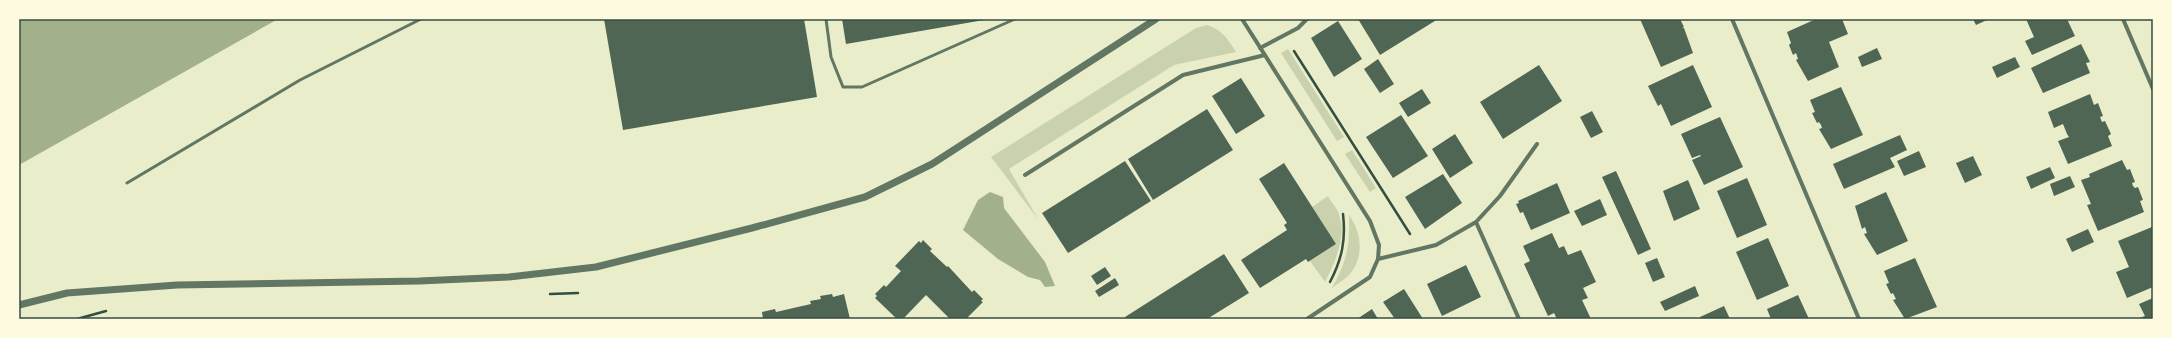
<svg xmlns="http://www.w3.org/2000/svg" width="2172" height="338" viewBox="0 0 2172 338" font-family="Barlow,sans-serif">
<style>
.green{fill:#cad2ad}
.water{fill:#a3b18a}
.building{fill:#4f6655}
.lines{fill:none;stroke-linecap:round;stroke-linejoin:round}
.path{stroke:#344e41;stroke-width:2.5}
.service{stroke:#617663;stroke-width:3}
.minor{stroke:#617663;stroke-width:4}
.tertiary{stroke:#617663;stroke-width:7}
.neatline{fill:none;stroke:#344e41;stroke-width:1.5}
</style>
<rect width="100%" height="100%" fill="#e9edc9"/>
<path class="green" d="M 1207,25 C 1222,30 1228,39 1236,52 L 1174,65 L 1009,169 L 1038,219 L 991,157 L 1196,28 Z
M 1288,49 L 1344,137 L 1337,141 L 1281,53 Z
M 1352,150 L 1376,188 L 1370,192 L 1345,154 Z
M 1328,196 C 1331,202 1336,207 1338,212 C 1348,235 1335,262 1325,282 L 1310,261 L 1336,244 L 1312,207 Z
M 1349,215 C 1361,232 1365,255 1350,274 C 1346,279 1338,283 1332,288 C 1347,261 1350,245 1349,215 Z"/>
<path class="water" d="M 21,19 L 278,19 L 19,165 L 19,20 Z
M 990,192 L 1003,197 L 1004,208 L 1045,262 L 1055,286 L 1045,287 L 1040,280 L 1028,277 L 998,259 L 963,230 L 978,200 Z"/>
<path class="building" d="M 604,19 L 804,19 L 817,97 L 623,130 Z
M 842,19 L 983,19 L 984,20 L 846,44 Z
M 1358,19 L 1438,19 L 1380,55 Z
M 1640,19 L 1680,19 L 1684,27 L 1682,27 L 1684,28 L 1693,53 L 1661,67 Z
M 1816,19 L 1842,19 L 1848,34 L 1829,42 L 1839,67 L 1808,81 L 1796,60 L 1798,59 L 1796,53 L 1793,55 L 1789,45 L 1791,43 L 1787,32 Z
M 1973,19 L 1989,19 L 1976,25 Z
M 2026,19 L 2067,19 L 2075,36 L 2032,55 L 2025,41 L 2034,37 Z
M 1338,21 L 1362,59 L 1334,77 L 1311,38 Z
M 2081,44 L 2090,62 L 2086,63 L 2090,73 L 2043,93 L 2031,68 Z
M 1877,48 L 1882,59 L 1862,67 L 1858,57 Z
M 2015,57 L 2020,67 L 1997,78 L 1992,67 Z
M 1378,59 L 1394,84 L 1380,93 L 1364,69 Z
M 1539,65 L 1562,101 L 1503,139 L 1480,102 Z
M 1693,65 L 1712,107 L 1671,126 L 1661,104 L 1658,106 L 1648,86 Z
M 1241,78 L 1265,116 L 1236,134 L 1212,96 Z
M 1841,87 L 1863,135 L 1831,149 L 1819,129 L 1822,128 L 1821,125 L 1819,122 L 1817,123 L 1812,113 L 1815,112 L 1810,100 Z
M 1422,89 L 1431,103 L 1408,117 L 1399,103 Z
M 2090,94 L 2094,105 L 2098,103 L 2103,116 L 2100,117 L 2102,122 L 2105,121 L 2111,134 L 2108,136 L 2112,146 L 2068,164 L 2058,141 L 2069,137 L 2067,134 L 2063,124 L 2054,128 L 2048,112 Z
M 1207,109 L 1233,150 L 1153,200 L 1128,159 Z
M 1592,111 L 1603,132 L 1591,138 L 1580,117 Z
M 1401,115 L 1428,156 L 1393,178 L 1366,137 Z
M 1720,117 L 1743,167 L 1704,185 L 1692,160 L 1701,156 L 1700,155 L 1692,158 L 1681,134 Z
M 1455,134 L 1473,163 L 1450,178 L 1432,149 Z
M 1900,135 L 1907,150 L 1890,158 L 1895,167 L 1844,189 L 1833,164 Z
M 1919,151 L 1926,167 L 1904,176 L 1897,161 Z
M 1973,156 L 1982,175 L 1965,183 L 1956,163 Z
M 2122,160 L 2127,170 L 2130,169 L 2135,182 L 2132,183 L 2133,186 L 2135,188 L 2138,187 L 2143,200 L 2140,201 L 2144,212 L 2098,231 L 2087,205 L 2091,204 L 2081,180 L 2090,177 L 2089,174 Z
M 1125,161 L 1151,201 L 1068,253 L 1042,213 Z
M 1284,163 L 1336,244 L 1308,262 L 1306,259 L 1260,288 L 1241,260 L 1287,230 L 1284,225 L 1287,223 L 1259,179 Z
M 2050,167 L 2055,178 L 2031,189 L 2026,177 Z
M 1616,171 L 1651,249 L 1638,255 L 1602,177 Z
M 1443,174 L 1462,203 L 1425,229 L 1405,197 Z
M 2070,176 L 2075,187 L 2054,196 L 2050,184 Z
M 1747,178 L 1767,225 L 1737,238 L 1717,191 Z
M 1688,180 L 1700,209 L 1674,221 L 1663,191 Z
M 1557,183 L 1570,213 L 1531,230 L 1523,212 L 1520,213 L 1516,204 L 1519,203 L 1518,201 Z
M 1886,192 L 1908,241 L 1877,255 L 1864,234 L 1867,233 L 1865,227 L 1862,229 L 1855,206 Z
M 1600,199 L 1607,215 L 1582,226 L 1574,211 Z
M 2152,227 L 2153,287 L 2127,298 L 2116,272 L 2129,267 L 2118,241 Z
M 2088,229 L 2094,242 L 2072,252 L 2066,239 Z
M 1552,233 L 1559,248 L 1564,246 L 1568,255 L 1581,250 L 1596,282 L 1583,288 L 1588,298 L 1582,300 L 1591,319 L 1557,319 L 1554,313 L 1548,316 L 1524,264 L 1530,261 L 1523,246 Z
M 1768,238 L 1789,286 L 1757,300 L 1736,252 Z
M 923,240 L 932,249 L 930,251 L 947,267 L 948,266 L 972,292 L 974,290 L 983,299 L 981,301 L 983,302 L 966,319 L 950,319 L 926,295 L 903,319 L 897,319 L 875,298 L 877,296 L 875,294 L 884,285 L 886,287 L 901,271 L 895,266 L 919,241 L 921,243 Z
M 1224,254 L 1249,293 L 1207,319 L 1127,319 L 1125,317 Z
M 1657,258 L 1665,277 L 1653,282 L 1645,263 Z
M 1915,258 L 1937,307 L 1905,319 L 1893,300 L 1896,299 L 1893,293 L 1891,294 L 1886,284 L 1889,283 L 1884,271 Z
M 1466,265 L 1481,297 L 1442,316 L 1427,284 Z
M 1105,267 L 1111,276 L 1097,285 L 1091,276 Z
M 1115,278 L 1119,285 L 1099,297 L 1095,291 Z
M 1695,286 L 1699,296 L 1665,311 L 1660,302 Z
M 1404,289 L 1423,319 L 1395,319 L 1383,302 Z
M 832,294 L 833,297 L 844,294 L 850,319 L 763,319 L 762,312 L 775,309 L 776,312 L 811,304 L 810,301 L 821,299 L 820,296 Z
M 1798,295 L 1809,319 L 1771,319 L 1767,309 Z
M 2153,298 L 2153,319 L 2137,319 L 2145,316 L 2139,304 Z
M 1724,306 L 1730,319 L 1701,319 L 1700,317 Z
M 1372,309 L 1378,319 L 1357,319 Z"/>
<g class="lines">
<path class="path" d="M 1294,51 L 1410,234
M 1330,282 C 1342,259 1346,240 1343,214
M 550,294 L 578,293
M 77,319 L 106,311"/>
<path class="service" d="M 826,19 L 831,57 L 843,87 L 862,87 L 1015,19
M 127,183 L 300,80 L 421,19"/>
<path class="minor" d="M 1242,19 L 1370,221 L 1379,245 L 1378,259 L 1370,277 L 1307,319
M 1732,19 L 1859,319
M 2123,19 L 2153,89
M 1260,48 L 1298,28 L 1307,19
M 1025,175 L 1183,75 L 1265,55
M 1476,222 L 1500,196 L 1537,144
M 1378,259 L 1436,245 L 1476,222 L 1519,319"/>
<path class="tertiary" d="M 19,305 L 67,293 L 177,285 L 419,281 L 509,277 L 596,267 L 752,228 L 865,197 L 932,164 L 1156,19"/>
</g>
<rect width="2172" height="338" fill="none" stroke="#fefae0" stroke-width="40"/>
<rect x="20" y="20" width="2132" height="298" class="neatline"/>
</svg>
